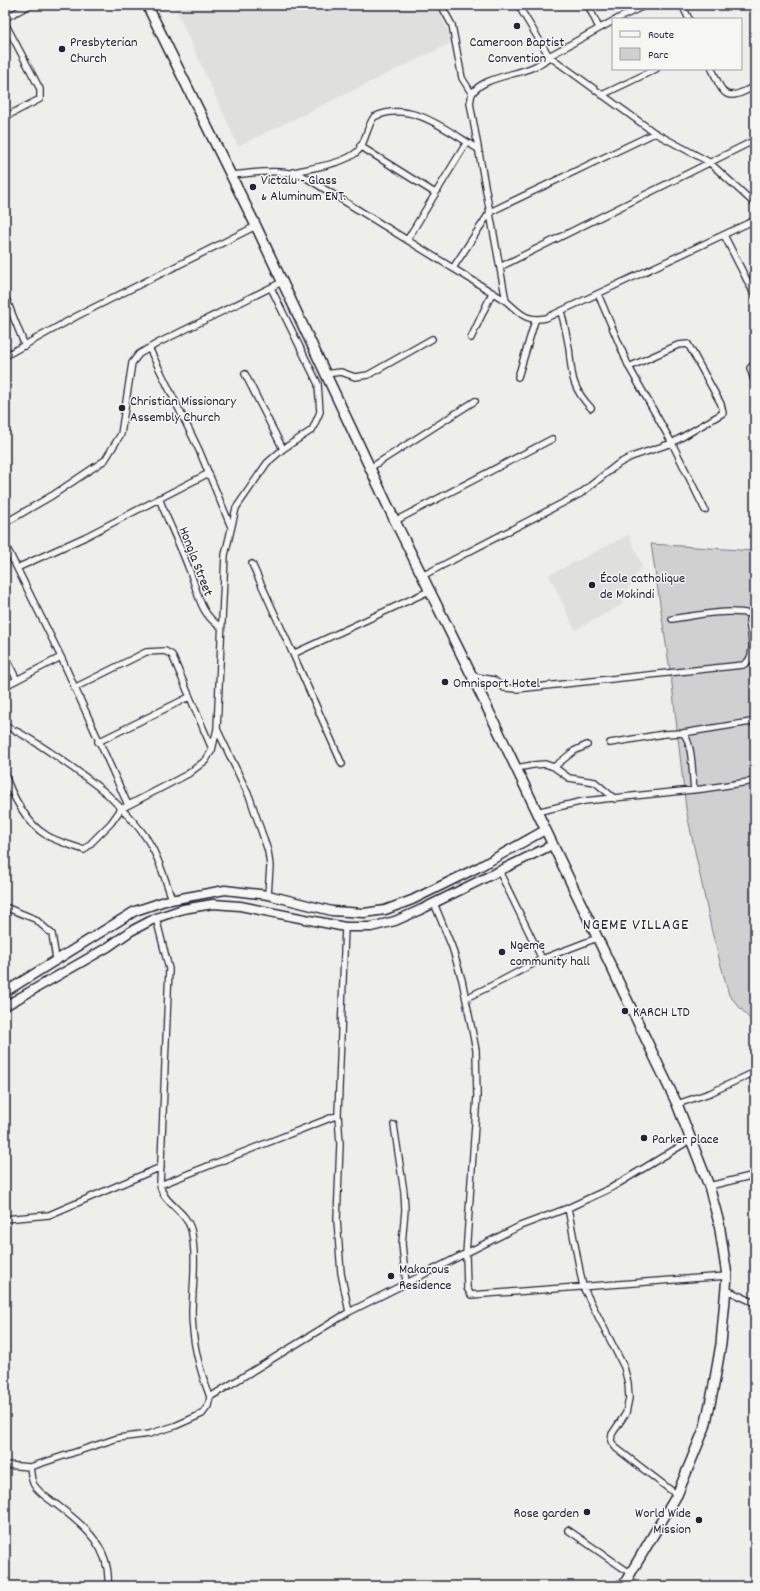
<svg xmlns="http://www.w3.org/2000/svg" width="760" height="1591" viewBox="0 0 760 1591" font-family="Dekko,sans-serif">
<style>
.built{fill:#dfdfde}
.green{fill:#d0d0d1;stroke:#797986}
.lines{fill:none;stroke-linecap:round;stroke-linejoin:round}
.minor-casing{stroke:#22223b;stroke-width:8}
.secondary-casing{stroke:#22223b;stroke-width:11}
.trunk-casing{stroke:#22223b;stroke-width:12}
.minor{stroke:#f6f6f2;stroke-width:5.5}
.secondary{stroke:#f6f6f2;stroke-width:8}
.trunk{stroke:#f6f6f2;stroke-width:9}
.poi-dot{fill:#22223b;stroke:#f6f6f2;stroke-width:1.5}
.labels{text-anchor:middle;stroke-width:3;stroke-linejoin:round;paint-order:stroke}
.poi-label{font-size:14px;fill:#22223b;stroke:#f6f6f2;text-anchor:start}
.street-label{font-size:14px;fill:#22223b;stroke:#f6f6f2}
.quarter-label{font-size:16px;letter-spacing:1px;fill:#22223b;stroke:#f6f6f2}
</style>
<rect width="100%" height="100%" fill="#eeeeeb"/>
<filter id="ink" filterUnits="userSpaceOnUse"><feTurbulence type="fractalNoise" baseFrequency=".025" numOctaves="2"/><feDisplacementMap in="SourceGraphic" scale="8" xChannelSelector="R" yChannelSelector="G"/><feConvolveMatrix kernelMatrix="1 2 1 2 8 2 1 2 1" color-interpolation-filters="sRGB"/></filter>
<g filter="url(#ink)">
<path class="built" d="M 174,5 L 436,5 L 453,42 L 238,146 Z
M 629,535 L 642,565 L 624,595 L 622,605 L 575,630 L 549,575 Z"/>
<path class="green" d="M 651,544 L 755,551 L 755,1025 L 729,995 L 712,932 L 686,809 L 672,684 Z"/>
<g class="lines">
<defs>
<path id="minor" d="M 441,5 L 452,25 L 462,78 L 472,94
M 518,5 L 549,56 L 655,133 L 709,162 L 755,204
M 588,5 L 599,28
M 682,5 L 689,19
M 5,18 L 30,5
M 617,19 L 646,5
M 5,23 L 40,89 L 40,99 L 5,117
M 712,69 C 724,97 726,102 755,86
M 602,95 L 656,69
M 360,146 L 435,193
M 293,172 C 311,168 345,164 358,151 C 365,144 367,126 374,117 C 410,99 448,131 478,149
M 231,175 C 256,173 281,168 305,177 L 506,301 C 521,314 526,322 546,318 L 755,220
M 724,235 L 755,296
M 407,240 L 467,142
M 500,267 L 755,140
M 453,268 L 490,212 L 655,133
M 598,294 L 629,367 L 672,443 L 705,510
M 5,296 L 25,346
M 506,301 L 470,103 C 471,100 471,96 472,94 C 484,73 534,76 549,56 L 613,21
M 561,311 C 564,323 567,336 569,348 C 572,375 571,387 591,408
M 471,338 L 492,293
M 149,348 L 199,450 L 231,527
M 5,356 L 77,316 L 256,226
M 755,363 L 750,368 L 755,383
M 245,374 L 283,449
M 325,374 L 341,372 L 355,377 L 368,375 L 432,339
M 518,377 L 535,321
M 370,468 L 475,401
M 159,498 C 168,522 180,545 189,569 C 198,591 199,614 221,627
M 395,521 L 552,439
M 5,523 L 53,495 L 105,460 L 121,434 L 132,363 L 139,354 L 158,343 L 282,282
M 5,544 L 61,657 L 128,805
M 252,564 L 293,654
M 17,568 L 85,537 L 209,473
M 422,576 L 580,494 L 618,464 L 631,457 L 672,443 L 723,413 L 721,404 L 688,344 L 678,345 L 629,367
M 672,619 C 698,615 726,609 752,614
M 5,656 L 17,680
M 472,676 L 494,680 L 504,688 L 517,689 L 743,665 C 758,658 750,633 749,620 L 755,612
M 5,686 L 61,657
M 74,688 L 146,652 L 165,651 L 172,655 L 212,749
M 5,727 C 20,728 93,782 107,794 C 119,806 132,819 142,832 C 157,851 164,877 172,899
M 217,729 L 250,798 L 268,851 L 270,866 L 268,895
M 683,733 L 751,722
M 98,742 L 189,697
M 610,743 L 664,734 L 683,733 C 693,743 692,775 694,790
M 342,764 L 293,654 L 429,591
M 554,767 L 574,751 L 587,745
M 516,768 L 533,765 L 545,764 L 554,767 L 569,778 L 595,782 L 615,799
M 5,774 C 11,794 27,824 46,835 C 57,842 72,845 84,850 L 111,823 L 121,809 L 188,774 L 206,760 L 212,750 L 217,729 L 225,555 L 236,508 L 267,463 L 283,449 L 312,430 L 320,412 L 318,384 L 271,288
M 536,812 L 584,801 L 702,789 L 755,781
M 499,871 L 542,959
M 434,903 L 452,947 L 462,980 L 476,1050 L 477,1096 L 466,1254 L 467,1288 L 471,1295 L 727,1276
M 5,907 L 35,919 L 52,934 L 56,959
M 156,918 L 169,969 L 160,1185 C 163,1203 186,1211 191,1229 C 197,1256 193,1283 192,1311 C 192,1342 199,1368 210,1397
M 345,927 L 338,1115 L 340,1144 L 337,1220 L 341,1273 L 349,1312
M 466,998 L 501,981 L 542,959 L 597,938
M 677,1104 L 710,1093 L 755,1072
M 394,1125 L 404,1192 L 405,1210 L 402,1244 L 406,1283
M 160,1185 L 338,1115
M 709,1186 L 755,1175
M 568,1208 L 583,1287 L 624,1367 L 628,1383 L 629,1398 L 626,1413 L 612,1434 L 611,1441 L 616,1448 L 677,1495
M 5,1219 L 49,1215 L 161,1167
M 727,1290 L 755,1303
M 5,1465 L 30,1467 L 118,1438 L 149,1434 L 175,1426 L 202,1414 L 208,1406 L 210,1397 L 349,1312 L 520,1226 L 568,1208 L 611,1188 L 692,1139
M 30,1467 C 31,1473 31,1480 34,1485 C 39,1493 50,1500 57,1505 C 85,1526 111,1548 108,1586
M 568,1530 L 630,1573"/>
<path id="secondary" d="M 5,992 L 135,911 L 165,901 L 225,890 L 268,895 L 332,911 L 364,913 L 385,910 L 412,900 L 479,867 L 545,830
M 5,1006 L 108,947 L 131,931 L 156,918 L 183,909 L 213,904 L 240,906 L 345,927 L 371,927 L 395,921 L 420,910 L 552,845"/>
<path id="trunk" d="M 147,5 L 256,226 L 395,521 L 472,676 L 677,1104 L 709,1186 L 719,1223 L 727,1276 L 721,1344 L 713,1390 L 705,1427 L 677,1495 L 623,1586"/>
</defs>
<use href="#minor" class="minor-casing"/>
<use href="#secondary" class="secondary-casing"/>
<use href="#trunk" class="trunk-casing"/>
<use href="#minor" class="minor"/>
<use href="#secondary" class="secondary"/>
<use href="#trunk" class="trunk"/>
</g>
</g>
<g class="poi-dot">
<circle cx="517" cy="26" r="4"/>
<circle cx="62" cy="49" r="4"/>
<circle cx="253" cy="187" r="4"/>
<circle cx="122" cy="408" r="4"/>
<circle cx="592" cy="585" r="4"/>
<circle cx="445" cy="682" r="4"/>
<circle cx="502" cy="952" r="4"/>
<circle cx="625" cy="1011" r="4"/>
<circle cx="644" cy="1138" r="4"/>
<circle cx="391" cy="1276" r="4"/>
<circle cx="587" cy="1512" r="4"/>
<circle cx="699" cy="1520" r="4"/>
</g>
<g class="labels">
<g class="poi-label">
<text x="70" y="46">Presbyterian<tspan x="70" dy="16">Church</tspan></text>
<text x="517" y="46" text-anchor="middle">Cameroon Baptist<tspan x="517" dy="16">Convention</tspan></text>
<text x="261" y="184">Victalu - Glass<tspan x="261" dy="16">&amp; Aluminum ENT.</tspan></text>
<text x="130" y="405">Christian Missionary<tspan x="130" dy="16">Assembly Church</tspan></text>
<text x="600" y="582">École catholique<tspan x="600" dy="16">de Mokindi</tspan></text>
<text x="453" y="687">Omnisport Hotel</text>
<text x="510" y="949">Ngeme<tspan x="510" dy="16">community hall</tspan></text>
<text x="633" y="1016">KARCH LTD</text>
<text x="652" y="1143">Parker place</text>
<text x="399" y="1273">Makarous<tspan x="399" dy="16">Residence</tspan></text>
<text x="579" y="1517" text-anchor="end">Rose garden</text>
<text x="691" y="1517" text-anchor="end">World Wide<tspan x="691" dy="16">Mission</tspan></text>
</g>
<g class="street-label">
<text transform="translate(197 561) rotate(69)" y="5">Hongla Street</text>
</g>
<g class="quarter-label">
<text x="636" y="929">NGEME VILLAGE</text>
</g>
</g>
<rect width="760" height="1591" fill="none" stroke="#f6f6f2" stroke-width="20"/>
<rect x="10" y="10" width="740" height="1571" fill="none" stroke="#22223b" stroke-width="1.5" filter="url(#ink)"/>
<rect x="612" y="18" width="130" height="52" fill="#f6f6f2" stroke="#a1a1a9"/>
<rect x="620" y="31" width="20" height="6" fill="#f6f6f2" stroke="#a1a1a9"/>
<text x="648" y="38" font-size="12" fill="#22223b">Route</text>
<rect x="620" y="48" width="20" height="12" fill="#d0d0d1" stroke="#a1a1a9"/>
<text x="648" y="58" font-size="12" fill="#22223b">Parc</text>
</svg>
